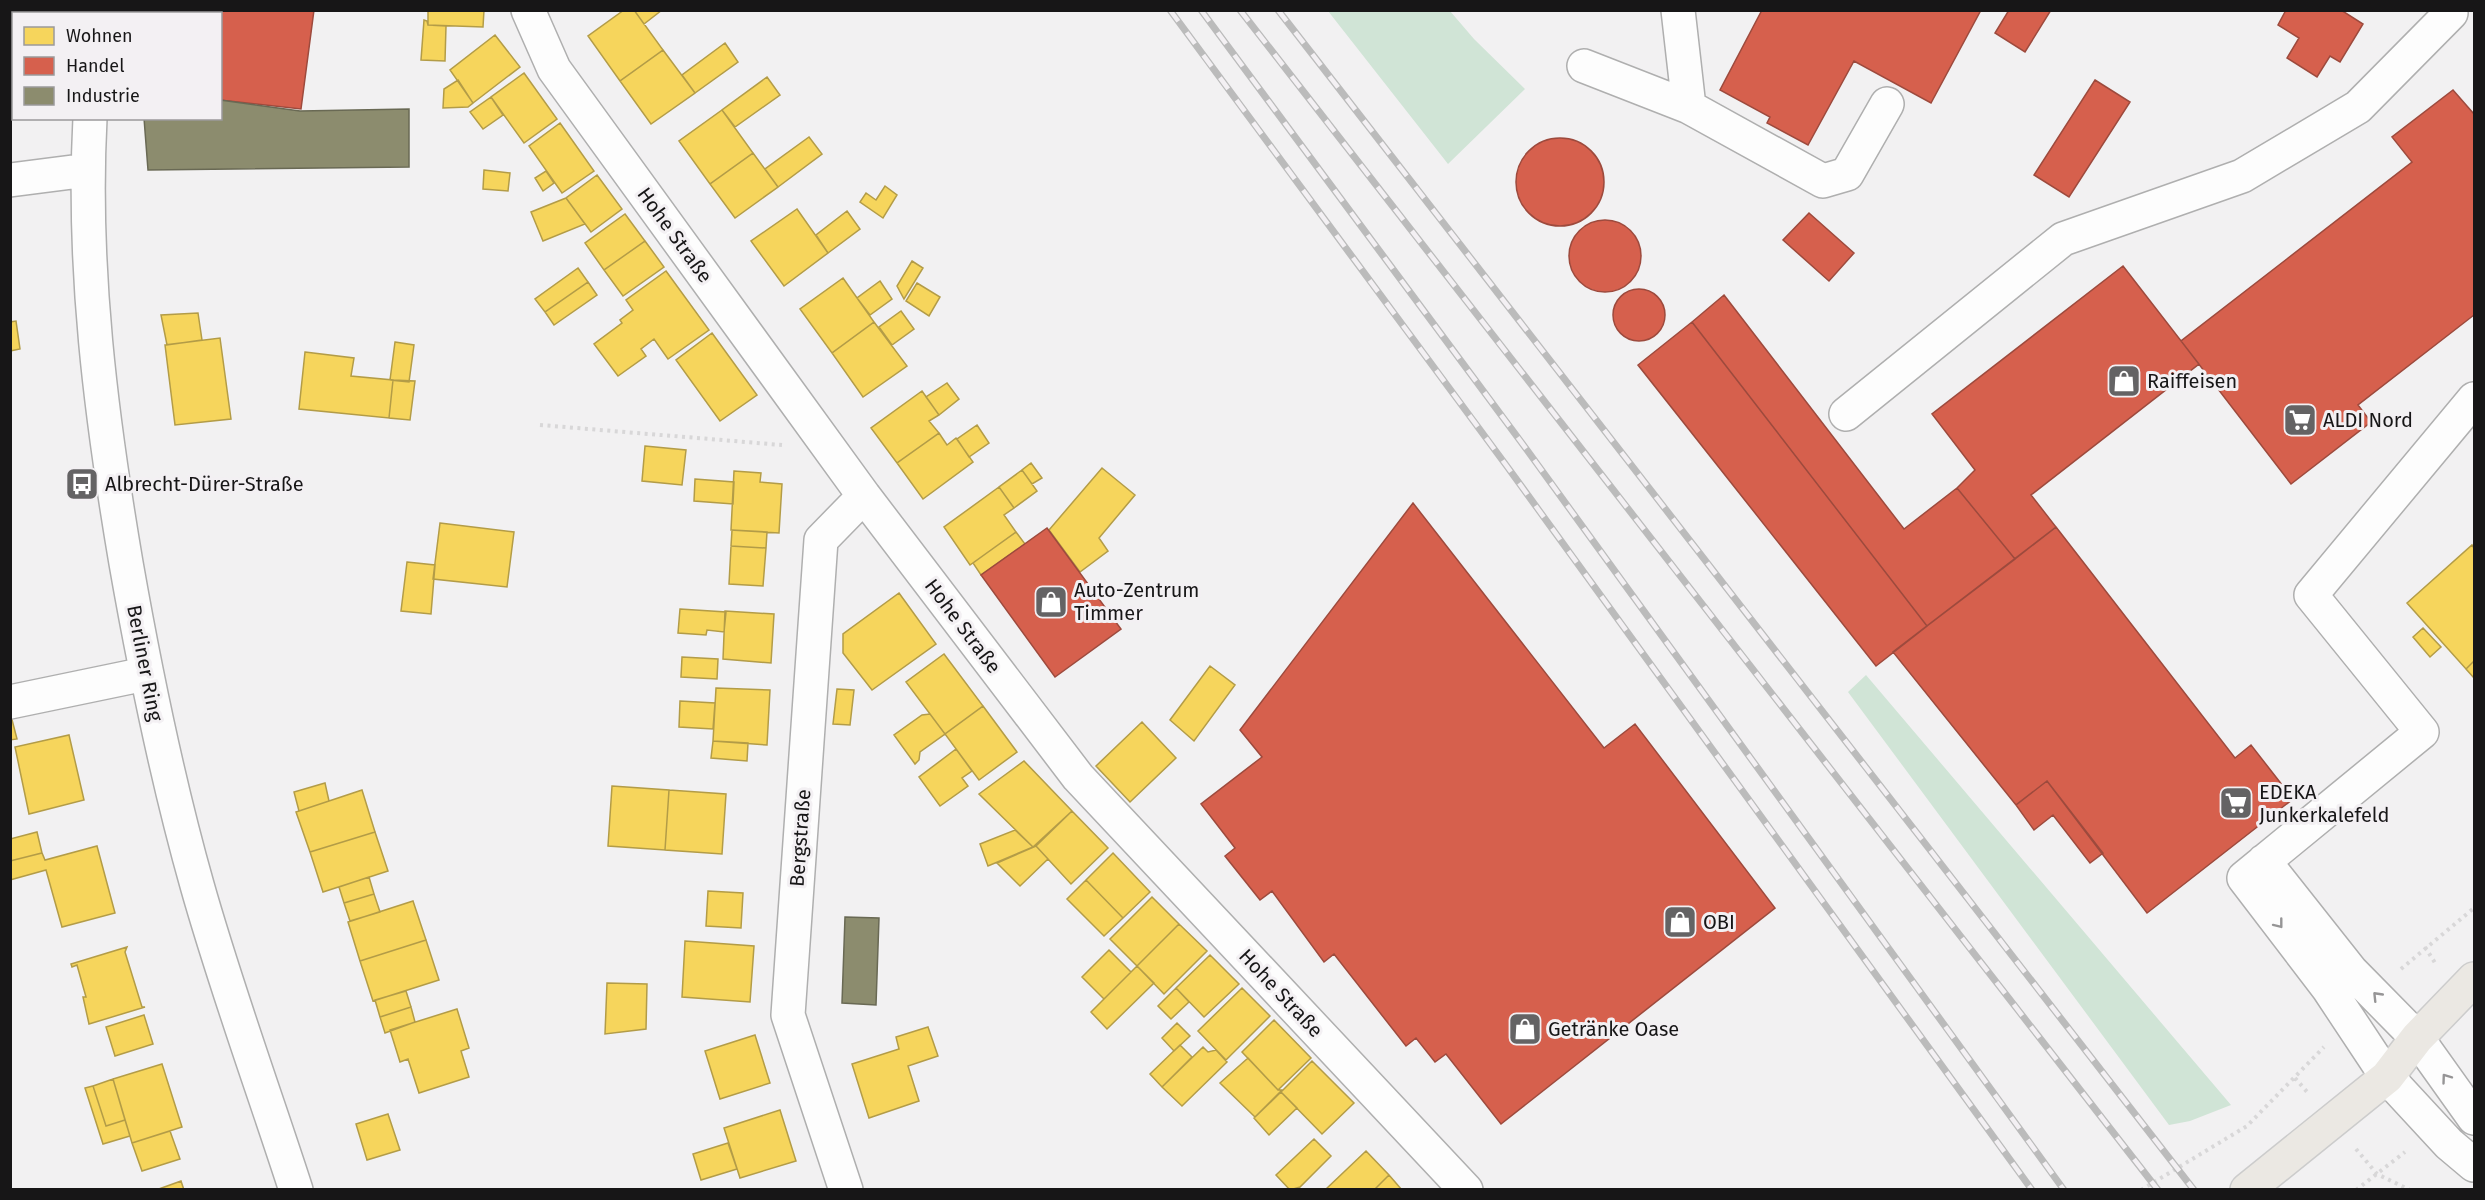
<svg xmlns="http://www.w3.org/2000/svg" width="2485" height="1200" viewBox="0 0 2485 1200" font-family="'Fira Sans',sans-serif">
<style>
.green{fill:#d0e4d6}
.homes{fill:#f6d55c;stroke:#b39c47;stroke-width:1.5}
.shops{fill:#d6604d;stroke:#9d4a3d;stroke-width:1.5}
.industry{fill:#8c8c6e;stroke:#696954;stroke-width:1.5}
.lines{fill:none;stroke-linecap:round;stroke-linejoin:round}
.minor-casing{stroke:#afafaf;stroke-width:36}
.major-casing{stroke:#ccc;stroke-width:36}
.path{stroke:#d8d7d8;stroke-width:4;stroke-dasharray:3 4.5;stroke-linecap:butt}
.minor{stroke:#fdfdfd;stroke-width:33}
.major{stroke:#ebe8e3;stroke-width:33}
.rail-casing{stroke:#bbb;stroke-width:7}
.rail{stroke:#f3f0f3;stroke-width:4.5;stroke-dasharray:14;stroke-linecap:butt}
.oneway{stroke:#969596}
.labels{text-anchor:middle;stroke-width:6;stroke-linejoin:round;paint-order:stroke}
.street-label{font-size:20px;fill:#171617;stroke:#f3f0f3}
.poi-label{font-size:20px;fill:#171617;stroke:#f3f0f3;text-anchor:start}
</style>
<rect width="100%" height="100%" fill="#f2f1f2"/>
<path class="green" d="M 1328,11 L 1450,11 L 1474,39 L 1525,89 L 1448,164 Z
M 1866,675 L 2231,1105 L 2190,1121 L 2169,1125 L 1848,692 Z"/>
<path class="homes" d="M 428,10 L 484,10 L 483,27 L 428,25 Z
M 624,10 L 634,10 L 663,50 L 620,81 L 588,36 Z
M 634,10 L 662,10 L 644,24 Z
M 424,20 L 427,21 L 428,25 L 446,26 L 445,61 L 421,60 Z
M 495,35 L 520,67 L 473,103 L 450,70 Z
M 725,43 L 738,62 L 695,93 L 682,75 Z
M 663,50 L 695,93 L 651,124 L 620,81 Z
M 524,73 L 557,119 L 524,143 L 491,97 Z
M 767,77 L 780,95 L 735,127 L 722,110 Z
M 458,80 L 473,103 L 468,107 L 443,108 L 444,89 Z
M 491,97 L 503,115 L 483,129 L 470,112 Z
M 722,110 L 753,153 L 710,184 L 679,141 Z
M 560,123 L 594,171 L 562,193 L 529,146 Z
M 809,137 L 822,154 L 778,187 L 765,169 Z
M 753,153 L 778,187 L 735,218 L 710,184 Z
M 484,170 L 510,173 L 508,191 L 483,189 Z
M 546,171 L 554,183 L 543,191 L 535,178 Z
M 597,175 L 622,209 L 591,232 L 566,198 Z
M 885,186 L 897,195 L 883,218 L 860,202 L 866,193 L 876,200 Z
M 566,198 L 585,224 L 543,241 L 531,212 Z
M 797,209 L 828,253 L 784,286 L 751,241 Z
M 847,211 L 860,229 L 828,253 L 816,235 Z
M 625,214 L 645,241 L 604,270 L 585,243 Z
M 645,241 L 664,267 L 623,296 L 604,270 Z
M 912,261 L 923,268 L 904,299 L 897,286 Z
M 578,268 L 588,282 L 545,312 L 535,299 Z
M 666,271 L 709,330 L 668,359 L 654,339 L 641,349 L 646,356 L 618,376 L 594,344 L 622,323 L 620,320 L 633,310 L 626,300 Z
M 843,278 L 874,322 L 832,353 L 800,309 Z
M 880,281 L 892,299 L 870,315 L 857,298 Z
M 588,282 L 597,295 L 554,325 L 545,312 Z
M 917,283 L 940,297 L 929,316 L 906,301 Z
M 901,311 L 914,329 L 892,345 L 879,327 Z
M 198,313 L 202,340 L 167,345 L 161,315 Z
M 16,321 L 20,349 L 10,351 L 10,322 Z
M 874,322 L 907,366 L 863,397 L 832,353 Z
M 712,333 L 757,395 L 720,421 L 676,360 Z
M 220,338 L 231,419 L 175,425 L 165,345 Z
M 395,342 L 414,345 L 409,382 L 390,380 Z
M 305,352 L 354,358 L 351,376 L 393,380 L 389,418 L 299,409 Z
M 393,380 L 415,381 L 410,420 L 389,418 Z
M 947,383 L 959,399 L 939,415 L 926,397 Z
M 922,391 L 939,415 L 929,421 L 939,433 L 897,463 L 871,428 Z
M 977,425 L 989,443 L 969,457 L 957,439 Z
M 939,433 L 947,445 L 956,438 L 973,462 L 923,499 L 897,463 Z
M 645,446 L 686,450 L 682,485 L 642,481 Z
M 1031,463 L 1042,478 L 1032,484 L 1022,470 Z
M 1102,468 L 1135,495 L 1099,538 L 1108,551 L 1080,572 L 1049,530 Z
M 1022,470 L 1037,491 L 1014,508 L 999,487 Z
M 734,471 L 761,473 L 760,482 L 782,484 L 779,533 L 731,530 Z
M 695,479 L 734,482 L 733,504 L 694,501 Z
M 999,487 L 1014,508 L 1004,515 L 1016,532 L 970,565 L 944,527 Z
M 440,523 L 514,532 L 507,587 L 433,579 Z
M 732,530 L 767,532 L 766,548 L 731,546 Z
M 1016,532 L 1025,544 L 981,575 L 973,563 Z
M 2472,545 L 2474,548 L 2474,661 L 2466,669 L 2407,603 Z
M 731,546 L 766,548 L 763,586 L 729,584 Z
M 407,562 L 435,565 L 431,614 L 401,611 Z
M 899,593 L 936,644 L 872,690 L 843,653 L 843,634 Z
M 680,609 L 726,612 L 724,632 L 707,630 L 706,635 L 678,633 Z
M 725,611 L 774,614 L 771,663 L 723,659 Z
M 2423,628 L 2441,647 L 2430,657 L 2413,637 Z
M 944,654 L 983,706 L 945,734 L 906,682 Z
M 682,657 L 718,659 L 717,679 L 681,677 Z
M 2474,661 L 2474,678 L 2466,669 Z
M 1210,666 L 1235,685 L 1194,741 L 1170,720 Z
M 716,688 L 770,690 L 767,745 L 713,741 Z
M 837,689 L 854,690 L 850,725 L 833,724 Z
M 680,701 L 715,703 L 713,729 L 679,727 Z
M 983,706 L 1017,752 L 979,780 L 945,734 Z
M 10,712 L 17,739 L 10,740 Z
M 930,714 L 945,734 L 920,752 L 919,760 L 915,764 L 894,735 L 922,715 Z
M 1142,722 L 1176,758 L 1130,802 L 1096,766 Z
M 69,735 L 84,800 L 29,814 L 15,747 Z
M 713,741 L 748,743 L 747,761 L 711,758 Z
M 956,749 L 972,771 L 962,778 L 968,786 L 940,806 L 919,777 Z
M 1024,761 L 1072,811 L 1033,847 L 979,794 Z
M 325,783 L 329,801 L 299,811 L 294,792 Z
M 612,786 L 669,790 L 665,850 L 608,846 Z
M 362,790 L 375,832 L 310,852 L 296,812 Z
M 669,790 L 726,794 L 722,854 L 665,850 Z
M 1072,811 L 1108,848 L 1071,884 L 1036,846 Z
M 1015,830 L 1033,847 L 988,866 L 980,844 Z
M 37,832 L 42,853 L 10,861 L 10,839 Z
M 375,832 L 388,871 L 323,892 L 310,852 Z
M 97,846 L 115,913 L 62,927 L 46,870 L 10,880 L 10,861 L 42,853 L 45,860 Z
M 1036,846 L 1048,859 L 1020,886 L 997,863 Z
M 1113,853 L 1150,892 L 1123,918 L 1086,880 Z
M 369,877 L 374,894 L 344,903 L 339,887 Z
M 1086,880 L 1123,918 L 1104,936 L 1067,899 Z
M 708,891 L 743,893 L 741,928 L 706,926 Z
M 374,894 L 380,912 L 350,921 L 344,903 Z
M 1152,897 L 1179,924 L 1137,966 L 1110,939 Z
M 413,901 L 426,940 L 360,961 L 348,922 Z
M 1179,924 L 1207,951 L 1164,994 L 1137,966 Z
M 426,940 L 439,980 L 373,1001 L 360,961 Z
M 685,941 L 754,946 L 750,1002 L 682,997 Z
M 127,947 L 125,952 L 142,1007 L 145,1007 L 89,1024 L 83,997 L 86,997 L 77,965 L 72,967 L 71,964 Z
M 1109,950 L 1131,972 L 1104,999 L 1082,977 Z
M 1210,955 L 1239,984 L 1204,1017 L 1176,988 Z
M 1137,966 L 1154,983 L 1107,1029 L 1091,1012 Z
M 607,983 L 647,984 L 646,1029 L 605,1034 Z
M 1176,988 L 1189,1002 L 1171,1019 L 1158,1006 Z
M 1242,988 L 1270,1016 L 1226,1060 L 1198,1031 Z
M 406,991 L 411,1007 L 380,1017 L 375,1000 Z
M 411,1007 L 415,1022 L 385,1033 L 380,1017 Z
M 457,1009 L 469,1048 L 461,1051 L 469,1077 L 419,1093 L 408,1059 L 400,1062 L 390,1030 Z
M 144,1015 L 153,1044 L 115,1056 L 106,1027 Z
M 1274,1020 L 1311,1058 L 1278,1090 L 1242,1052 Z
M 1177,1023 L 1190,1036 L 1174,1051 L 1162,1038 Z
M 928,1027 L 938,1056 L 908,1066 L 919,1101 L 869,1118 L 852,1064 L 899,1049 L 896,1037 Z
M 755,1035 L 770,1083 L 720,1099 L 705,1051 Z
M 1180,1045 L 1192,1057 L 1162,1087 L 1150,1074 Z
M 1203,1047 L 1208,1052 L 1216,1050 L 1227,1062 L 1182,1106 L 1162,1087 Z
M 1248,1058 L 1278,1090 L 1282,1090 L 1255,1117 L 1220,1083 Z
M 1312,1061 L 1354,1103 L 1322,1134 L 1281,1092 Z
M 162,1064 L 182,1127 L 132,1143 L 113,1079 Z
M 113,1079 L 125,1120 L 106,1126 L 93,1086 Z
M 93,1086 L 106,1126 L 125,1120 L 130,1136 L 103,1144 L 85,1088 Z
M 1281,1092 L 1297,1108 L 1269,1135 L 1254,1118 Z
M 780,1110 L 796,1161 L 740,1178 L 724,1128 Z
M 388,1114 L 400,1150 L 367,1160 L 356,1124 Z
M 170,1131 L 180,1159 L 142,1171 L 132,1143 Z
M 1314,1139 L 1331,1156 L 1300,1187 L 1290,1190 L 1276,1175 Z
M 728,1143 L 737,1169 L 701,1180 L 693,1154 Z
M 1366,1151 L 1389,1175 L 1374,1190 L 1325,1190 Z
M 1389,1175 L 1402,1190 L 1374,1190 Z
M 181,1181 L 184,1190 L 156,1190 Z"/>
<path class="shops" d="M 153,10 L 314,10 L 301,109 L 220,100 L 220,14 L 152,14 Z
M 1762,10 L 1981,10 L 1931,103 L 1854,61 L 1808,145 L 1767,123 L 1770,117 L 1720,90 Z
M 2009,10 L 2051,10 L 2025,52 L 1995,33 Z
M 2286,10 L 2341,10 L 2363,24 L 2340,62 L 2330,56 L 2317,77 L 2287,58 L 2299,38 L 2278,25 Z
M 2095,80 L 2130,102 L 2069,197 L 2034,175 Z
M 2453,90 L 2474,114 L 2474,315 L 2358,405 L 2371,422 L 2291,484 L 2181,341 L 2412,162 L 2392,137 Z
M1516 182a44 44 0 1 1 88 0a44 44 0 1 1-88 0Z
M 1809,213 L 1854,253 L 1829,281 L 1783,240 Z
M1569 256a36 36 0 1 1 72 0a36 36 0 1 1-72 0Z
M 2123,266 L 2199,364 L 2031,495 L 2056,527 L 2015,559 L 1957,488 L 1975,470 L 1932,414 Z
M1613 315a26 26 0 1 1 52 0a26 26 0 1 1-52 0Z
M 1724,295 L 1904,529 L 1957,488 L 2015,559 L 1927,626 L 1692,322 Z
M 1692,322 L 1927,626 L 1876,666 L 1638,365 Z
M 1413,503 L 1604,748 L 1635,724 L 1775,908 L 1501,1124 L 1446,1054 L 1435,1062 L 1416,1038 L 1406,1046 L 1334,954 L 1324,962 L 1272,891 L 1260,900 L 1225,856 L 1235,848 L 1201,804 L 1262,757 L 1240,730 Z
M 2056,527 L 2235,758 L 2251,745 L 2293,799 L 2147,913 L 2047,781 L 2016,805 L 1893,652 Z
M 1047,528 L 1121,629 L 1055,677 L 981,575 Z
M 2047,781 L 2103,853 L 2090,863 L 2053,815 L 2034,830 L 2016,805 Z"/>
<path class="industry" d="M 220,100 L 300,111 L 409,109 L 409,167 L 148,170 L 144,118 L 220,118 Z
M 845,917 L 879,918 L 876,1005 L 842,1003 Z"/>
<g class="lines">
<defs>
<path id="minor" d="M 528,10 L 554,69 L 864,496 L 1078,777 L 1466,1190
M 1678,10 L 1689,107 L 1823,181 L 1847,174 L 1887,104
M 96,14 L 96,10
M 1584,66 L 1689,107
M 90,118 C 82,268 101,416 126,563 C 145,671 167,779 197,885 C 226,988 263,1088 296,1190
M 10,180 L 88,170
M 2474,399 L 2311,595 L 2422,732 L 2244,878 L 2328,988 L 2387,1077 L 2449,1144 L 2474,1165
M 1846,414 L 2063,239 L 2242,176 L 2358,107 L 2451,13
M 10,702 L 145,674
M 2264,861 L 2351,971 L 2417,1038 L 2474,1118
M 846,1190 L 788,1015 L 821,540 L 864,496"/>
<path id="major" d="M 2247,1190 L 2387,1077 L 2417,1038 L 2474,979"/>
</defs>
<use href="#minor" class="minor-casing"/>
<use href="#major" class="major-casing"/>
<path class="path" d="M 540,425 L 782,445
M 2425,947 L 2437,966
M 2401,969 L 2474,908
M 2295,1078 L 2308,1093
M 2356,1149 L 2377,1174 L 2410,1190
M 2141,1190 L 2247,1126 L 2324,1047
M 2356,1190 L 2405,1152"/>
<use href="#minor" class="minor"/>
<use href="#major" class="major"/>
<defs>
<path id="rail" d="M 1170,10 L 1506,465 L 2032,1190
M 1201,10 L 1527,450 L 2064,1190
M 1240,10 L 2158,1190
M 1278,10 L 2194,1190"/>
</defs>
<use href="#rail" class="rail-casing"/>
<use href="#rail" class="rail"/>
</g>
<defs><path id="oneway-chevron" d="M-2-3.5L2.5 0L-2 3.5" fill="none" stroke-width="1.6" stroke-linecap="round" stroke-linejoin="round" transform="scale(1.5)"/></defs>
<g class="oneway">
<use href="#oneway-chevron" transform="translate(2279 924) rotate(52)"/>
<use href="#oneway-chevron" transform="translate(2377 996) rotate(-134)"/>
<use href="#oneway-chevron" transform="translate(2446 1078) rotate(-126)"/>
</g>
<defs>
<symbol id="shop-square" viewBox="-11 -11 22 22"><rect x="-9" y="-9" width="18" height="18" rx="4" fill="#646364" stroke="#f3f0f3"/><path d="M-5-2.5h2.3a2.7 3.5 0 0 1 5.4 0H5L5.5 6h-11ZM-1.5-2.5h3a1.5 2.3 0 0 0-3 0Z" fill="#fff"/></symbol>
<symbol id="supermarket-square" viewBox="-11 -11 22 22"><rect x="-9" y="-9" width="18" height="18" rx="4" fill="#646364" stroke="#f3f0f3"/><path d="M-6-5.5h2.5l.6 2H6L4.5 2H-2.5L-4.4-4H-6ZM-1.5 3.2a1.3 1.3 0 1 0 .1 0ZM3 3.2a1.3 1.3 0 1 0 .1 0Z" fill="#fff"/></symbol>
<symbol id="bus-square" viewBox="-11 -11 22 22"><rect x="-9" y="-9" width="18" height="18" rx="4" fill="#646364" stroke="#f3f0f3"/><path d="M-5-6H5V4H4V6H2V4H-2V6H-4V4H-5ZM-3.5-4V0h7V-4ZM-3.5 1.2v1.5H-2V1.2ZM2 1.2v1.5H3.5V1.2Z" fill="#fff"/></symbol>
</defs>
<g fill-rule="evenodd">
<use href="#shop-square" x="2105" y="362" width="38" height="38"/>
<use href="#supermarket-square" x="2281" y="401" width="38" height="38"/>
<use href="#bus-square" x="63" y="465" width="38" height="38"/>
<use href="#shop-square" x="1032" y="583" width="38" height="38"/>
<use href="#supermarket-square" x="2217" y="784" width="38" height="38"/>
<use href="#shop-square" x="1661" y="903" width="38" height="38"/>
<use href="#shop-square" x="1506" y="1010" width="38" height="38"/>
</g>
<g class="labels">
<g class="street-label">
<text transform="translate(675 235) rotate(54)" y="7">Hohe Straße</text>
<text transform="translate(963 626) rotate(53)" y="7">Hohe Straße</text>
<text transform="translate(145 663) rotate(79)" y="7">Berliner Ring</text>
<text transform="translate(800 838) rotate(-86)" y="7">Bergstraße</text>
<text transform="translate(1281 993) rotate(47)" y="7">Hohe Straße</text>
</g>
<g class="poi-label">
<text x="2147" y="388">Raiffeisen</text>
<text x="2323" y="427">ALDI Nord</text>
<text x="105" y="491">Albrecht-Dürer-Straße</text>
<text x="1074" y="597">Auto-Zentrum<tspan x="1074" dy="23">Timmer</tspan></text>
<text x="2259" y="799">EDEKA<tspan x="2259" dy="23">Junkerkalefeld</tspan></text>
<text x="1703" y="929">OBI</text>
<text x="1548" y="1036">Getränke Oase</text>
</g>
</g>
<rect width="2485" height="1200" fill="none" stroke="#171617" stroke-width="24"/>
<rect x="12" y="12" width="210" height="108" fill="#f3f0f3" stroke="#9b999b" stroke-width="1.5"/>
<rect x="24" y="27" width="30" height="18" fill="#f6d55c" stroke="#9b999b" stroke-width="1.5"/>
<text x="66" y="42" font-size="18" fill="#171617">Wohnen</text>
<rect x="24" y="57" width="30" height="18" fill="#d6604d" stroke="#9b999b" stroke-width="1.5"/>
<text x="66" y="72" font-size="18" fill="#171617">Handel</text>
<rect x="24" y="87" width="30" height="18" fill="#8c8c6e" stroke="#9b999b" stroke-width="1.5"/>
<text x="66" y="102" font-size="18" fill="#171617">Industrie</text>
</svg>
